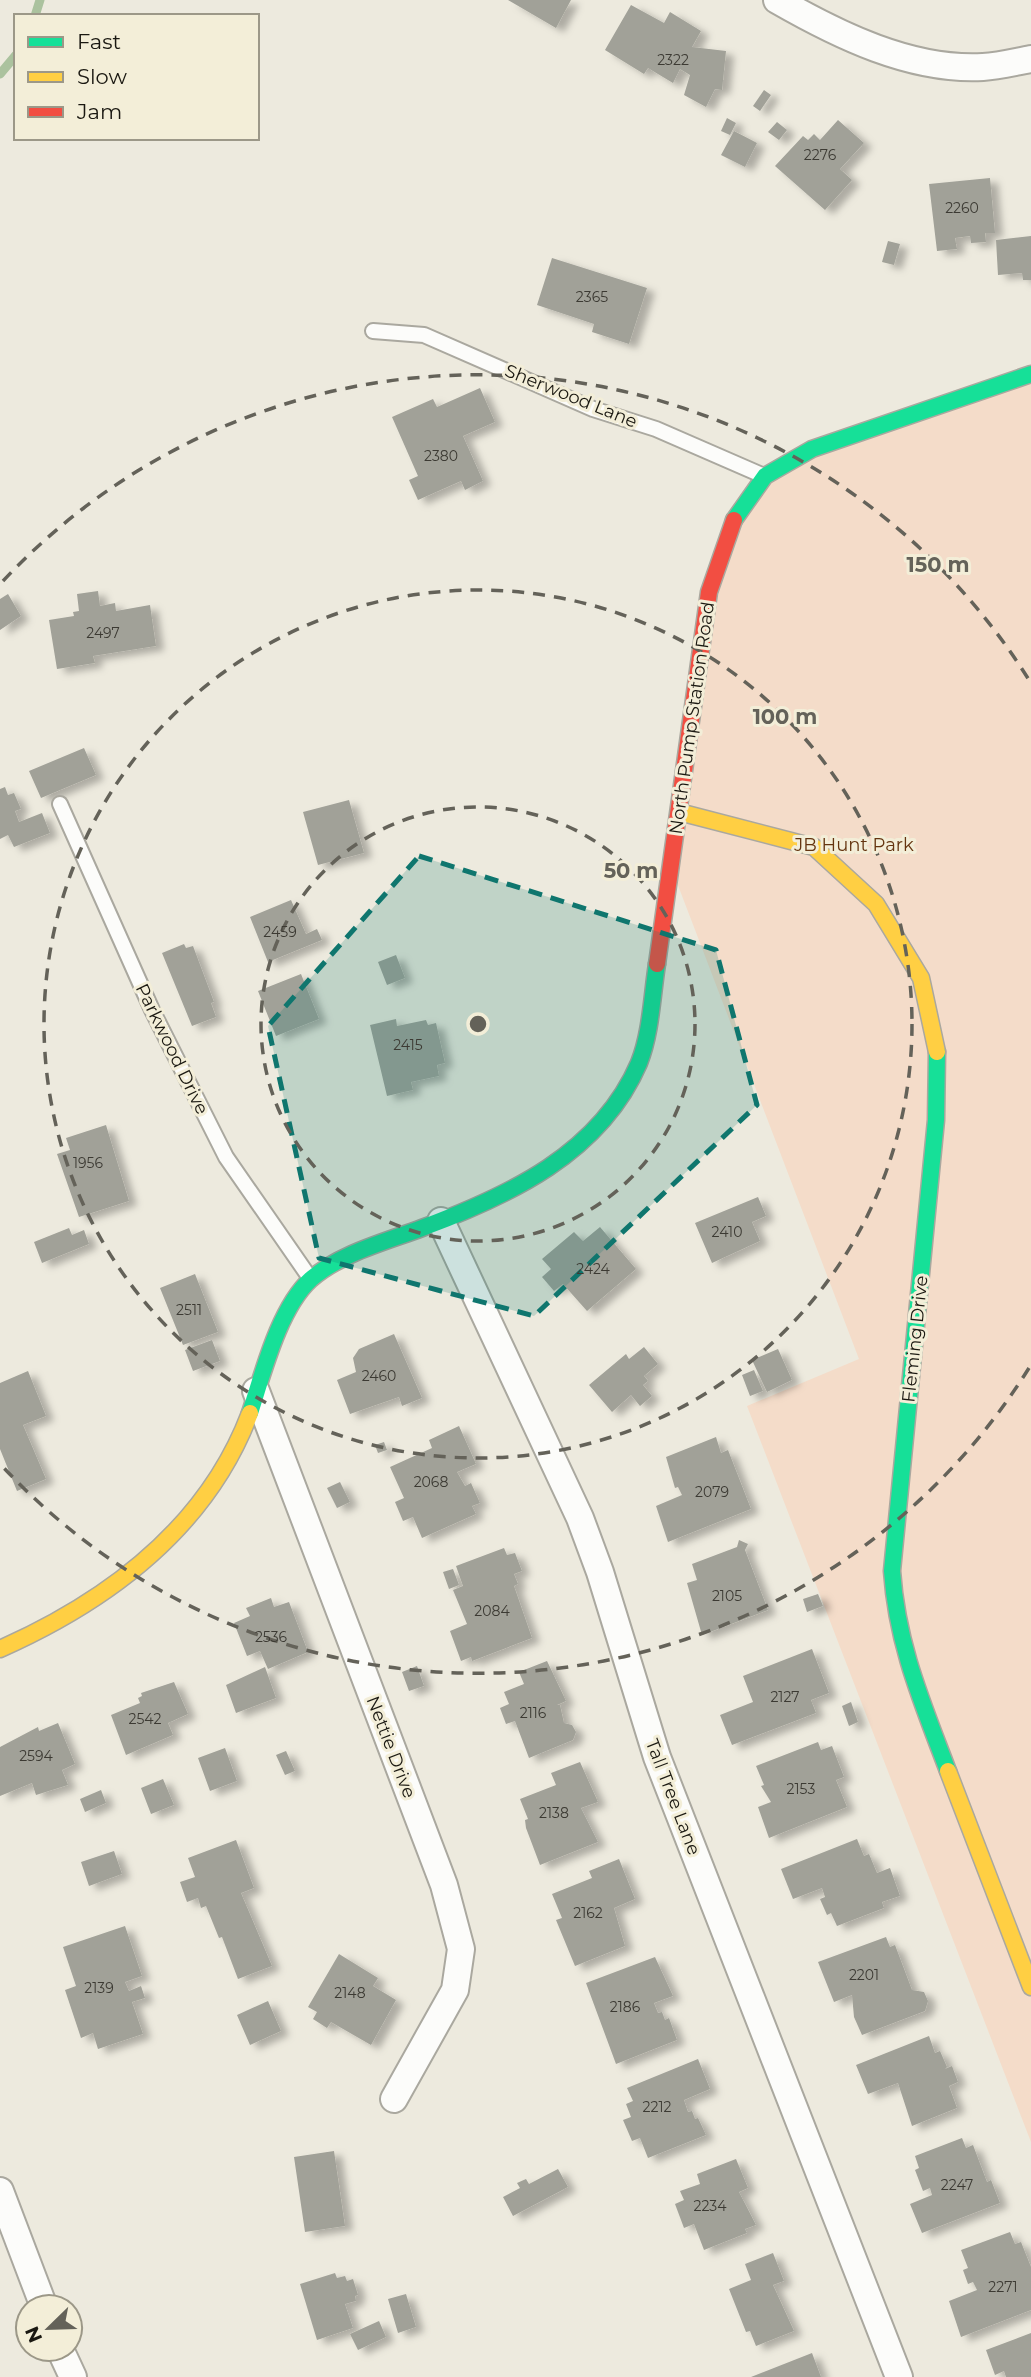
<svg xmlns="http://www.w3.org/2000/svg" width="1031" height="2377" viewBox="0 0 1031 2377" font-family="Montserrat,sans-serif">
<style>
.green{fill:#f4dcc9}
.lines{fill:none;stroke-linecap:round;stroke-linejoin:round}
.stream{stroke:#abc29e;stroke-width:9}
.building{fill:#a1a198;filter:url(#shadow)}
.lane-casing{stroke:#aaa89f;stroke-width:18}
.street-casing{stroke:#aaa89f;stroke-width:30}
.fast-casing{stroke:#aaa89f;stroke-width:19}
.slow-casing{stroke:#aaa89f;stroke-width:19}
.jam-casing{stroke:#aaa89f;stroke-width:19}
.lane{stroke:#fcfcfa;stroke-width:14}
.street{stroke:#fcfcfa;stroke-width:26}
.fast{stroke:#16e098;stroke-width:16}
.slow{stroke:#ffcf43;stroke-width:16}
.jam{stroke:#f24e42;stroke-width:16}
.marked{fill:#0f766e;fill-opacity:0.2;stroke:#0f766e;stroke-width:5;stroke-dasharray:14 9;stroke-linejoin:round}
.ring{fill:none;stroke:#646259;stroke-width:3.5;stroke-dasharray:12 9}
.labels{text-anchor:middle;stroke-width:6;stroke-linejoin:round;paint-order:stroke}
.number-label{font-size:14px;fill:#3c3a33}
.street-label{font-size:18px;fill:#1a1811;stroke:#f3eed8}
.park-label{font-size:18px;fill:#64340f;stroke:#f3eed8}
.centre{fill:#646259;stroke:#f3eed8;stroke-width:3.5}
.ring-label{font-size:21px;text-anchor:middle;font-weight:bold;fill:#646259;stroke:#f3eed8;stroke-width:6;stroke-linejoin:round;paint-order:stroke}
</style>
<defs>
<filter id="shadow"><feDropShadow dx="8" dy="4.5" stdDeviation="3.5" flood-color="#0004"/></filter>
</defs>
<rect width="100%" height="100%" fill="#edeade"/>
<path class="green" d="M 1031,374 L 1031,2142 L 747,1406 L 859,1359 L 671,867 L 709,592 L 765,476 Z"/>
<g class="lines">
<path class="stream" d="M 35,16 L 40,0
M 0,74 L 16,55"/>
</g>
<path class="building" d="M 508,0 L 571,0 L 556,28 Z
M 631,5 L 664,23 L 670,12 L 701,31 L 692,47 L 726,51 L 722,90 L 715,89 L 706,107 L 684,95 L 690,75 L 680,69 L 673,83 L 648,68 L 644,74 L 605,50 Z
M 764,90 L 771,95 L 760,111 L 753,106 Z
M 727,118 L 736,123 L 730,135 L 721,131 Z
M 838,120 L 864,143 L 840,169 L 852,180 L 825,210 L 775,166 L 803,136 L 808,140 L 814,134 L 820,140 Z
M 777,122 L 787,130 L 779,140 L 768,132 Z
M 734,131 L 757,143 L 745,167 L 721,155 Z
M 990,178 L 995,233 L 985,233 L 986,242 L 971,243 L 970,236 L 955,238 L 957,249 L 937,251 L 929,184 Z
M 1031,236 L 1031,280 L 1023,280 L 1022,273 L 998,275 L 996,240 Z
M 888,241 L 900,244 L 894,265 L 882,262 Z
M 552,258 L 647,288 L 629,344 L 592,332 L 594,324 L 537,305 Z
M 480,388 L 495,422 L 463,436 L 483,481 L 465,490 L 461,481 L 418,500 L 409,480 L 418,476 L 392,417 L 433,399 L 437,407 Z
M 98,591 L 100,606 L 115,603 L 116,611 L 150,605 L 156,646 L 93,656 L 95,663 L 57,669 L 49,620 L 74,616 L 73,612 L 79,611 L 77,594 Z
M 8,594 L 21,616 L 0,630 L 0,599 Z
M 84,748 L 96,775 L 41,798 L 29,771 Z
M 5,787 L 8,795 L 14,793 L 21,809 L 15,811 L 19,822 L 42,813 L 50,833 L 14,847 L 8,835 L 0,839 L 0,789 Z
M 349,800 L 364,853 L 318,865 L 303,812 Z
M 291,900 L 306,934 L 317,929 L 322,940 L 268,962 L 250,917 Z
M 184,944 L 186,948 L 193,946 L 214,1002 L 211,1003 L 216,1017 L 192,1026 L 162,953 Z
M 396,955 L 405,978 L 387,985 L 378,962 Z
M 301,974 L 319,1019 L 276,1036 L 258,991 Z
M 396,1019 L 397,1026 L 426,1020 L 428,1025 L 436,1023 L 445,1063 L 437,1065 L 439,1076 L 411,1082 L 413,1090 L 387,1096 L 370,1025 Z
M 106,1125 L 129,1201 L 79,1217 L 57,1154 L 70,1150 L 66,1138 Z
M 758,1197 L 766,1216 L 752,1222 L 760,1241 L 712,1263 L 695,1223 Z
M 600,1227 L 636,1269 L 587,1311 L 563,1284 L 554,1291 L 542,1277 L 551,1269 L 542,1259 L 574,1232 L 583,1241 Z
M 69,1228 L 72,1235 L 84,1230 L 89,1244 L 42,1263 L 34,1242 Z
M 195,1274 L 218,1332 L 183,1345 L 160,1288 Z
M 394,1334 L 422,1398 L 402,1406 L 399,1397 L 350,1414 L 337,1380 L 356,1372 L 353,1358 L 359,1349 Z
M 212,1340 L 220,1361 L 193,1371 L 185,1350 Z
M 644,1347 L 658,1364 L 644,1376 L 648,1381 L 643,1385 L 652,1396 L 640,1406 L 631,1395 L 612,1412 L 589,1385 L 626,1354 L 629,1359 Z
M 778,1349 L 792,1380 L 767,1392 L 752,1360 Z
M 754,1370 L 763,1391 L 750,1396 L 742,1375 Z
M 28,1371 L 46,1416 L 23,1425 L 46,1479 L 17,1491 L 0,1449 L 0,1383 Z
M 459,1426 L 476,1464 L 457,1472 L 465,1486 L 471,1483 L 480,1503 L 472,1506 L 476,1514 L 422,1538 L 413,1517 L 403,1521 L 395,1502 L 404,1498 L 390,1467 L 432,1448 L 429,1440 Z
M 716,1437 L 721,1453 L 728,1450 L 751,1509 L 668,1542 L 656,1506 L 682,1495 L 678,1487 L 675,1488 L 666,1457 Z
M 384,1442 L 387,1450 L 378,1453 L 375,1445 Z
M 340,1482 L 350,1502 L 337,1508 L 327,1488 Z
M 739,1540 L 748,1544 L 745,1550 L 768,1610 L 702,1635 L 687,1583 L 697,1580 L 692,1564 L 737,1547 Z
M 504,1548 L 507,1555 L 515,1553 L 522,1571 L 514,1574 L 518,1584 L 514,1586 L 532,1638 L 472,1661 L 471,1657 L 461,1661 L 450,1631 L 467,1624 L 453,1590 L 463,1586 L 456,1566 Z
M 453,1569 L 459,1585 L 449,1589 L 443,1572 Z
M 818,1594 L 823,1606 L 807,1612 L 803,1599 Z
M 271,1598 L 274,1607 L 289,1602 L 308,1652 L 268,1669 L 260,1651 L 247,1656 L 234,1623 L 250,1616 L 246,1608 Z
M 812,1649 L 829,1693 L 811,1700 L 816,1713 L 732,1745 L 720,1715 L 753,1702 L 743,1676 Z
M 547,1661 L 566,1701 L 557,1705 L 560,1705 L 564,1723 L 572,1725 L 576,1732 L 573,1740 L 529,1758 L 515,1721 L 506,1724 L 500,1708 L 509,1704 L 504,1692 L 524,1684 L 519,1672 Z
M 417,1666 L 424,1686 L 409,1691 L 402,1672 Z
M 265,1667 L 276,1698 L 236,1713 L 226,1685 Z
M 174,1682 L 188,1714 L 168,1723 L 173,1735 L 126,1755 L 111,1715 L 140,1703 L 138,1698 L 142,1696 L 141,1693 Z
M 851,1702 L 858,1722 L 849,1726 L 842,1706 Z
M 58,1723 L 75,1764 L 62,1770 L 68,1785 L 36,1795 L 32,1783 L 0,1796 L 0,1747 L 38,1727 L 39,1731 Z
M 818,1742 L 821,1750 L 832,1746 L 844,1777 L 836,1780 L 847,1807 L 769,1838 L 758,1807 L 771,1802 L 761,1786 L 764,1785 L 756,1766 Z
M 225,1748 L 237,1781 L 210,1791 L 198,1758 Z
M 286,1751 L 295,1771 L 285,1775 L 276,1755 Z
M 580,1762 L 598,1802 L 581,1808 L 598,1842 L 540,1865 L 526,1828 L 525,1820 L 528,1819 L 520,1799 L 556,1785 L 551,1773 Z
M 163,1779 L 174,1805 L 151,1814 L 141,1788 Z
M 101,1790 L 106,1803 L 85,1812 L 80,1799 Z
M 857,1839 L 864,1856 L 869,1854 L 877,1873 L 890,1868 L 900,1896 L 882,1902 L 884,1908 L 837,1926 L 831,1913 L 827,1915 L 820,1899 L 825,1897 L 822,1888 L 793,1899 L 781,1869 Z
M 236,1840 L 254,1888 L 241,1893 L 272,1966 L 238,1979 L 222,1937 L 219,1938 L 206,1906 L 201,1908 L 198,1898 L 187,1902 L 180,1882 L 195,1877 L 188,1858 Z
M 114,1851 L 122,1874 L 89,1886 L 81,1862 Z
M 619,1859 L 635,1899 L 614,1908 L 625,1946 L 575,1966 L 556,1920 L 562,1918 L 552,1894 L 592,1878 L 589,1871 Z
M 125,1926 L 142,1976 L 125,1982 L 129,1991 L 141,1986 L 145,1998 L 132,2002 L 143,2034 L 98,2049 L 93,2033 L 81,2038 L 65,1990 L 76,1986 L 63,1947 Z
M 886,1937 L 890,1947 L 895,1945 L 912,1990 L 924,1992 L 928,2001 L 925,2011 L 862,2035 L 854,2017 L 852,1995 L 834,2002 L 818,1962 Z
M 339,1954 L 378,1978 L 373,1986 L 396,2000 L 371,2045 L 331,2022 L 327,2028 L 313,2019 L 317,2012 L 308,2007 Z
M 655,1957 L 673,1996 L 654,2003 L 658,2013 L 662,2012 L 665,2020 L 669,2018 L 677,2040 L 616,2064 L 586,1983 Z
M 268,2001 L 281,2031 L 250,2045 L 237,2015 Z
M 929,2036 L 935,2053 L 940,2051 L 947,2067 L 945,2069 L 952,2066 L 958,2082 L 949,2086 L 957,2108 L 912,2126 L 898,2083 L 868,2094 L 856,2065 Z
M 698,2059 L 710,2089 L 684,2100 L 688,2112 L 692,2111 L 695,2119 L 698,2118 L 706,2135 L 648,2158 L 640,2138 L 632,2141 L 623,2120 L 631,2117 L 626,2104 L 633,2101 L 627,2088 Z
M 962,2138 L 966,2148 L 973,2145 L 987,2182 L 991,2180 L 1000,2203 L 922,2233 L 910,2204 L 932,2195 L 930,2188 L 923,2191 L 915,2170 L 919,2168 L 915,2156 Z
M 334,2151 L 345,2226 L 305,2232 L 294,2157 Z
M 736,2159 L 748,2188 L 739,2192 L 756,2225 L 745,2229 L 747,2233 L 704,2250 L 694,2224 L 684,2228 L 675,2204 L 684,2200 L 680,2191 L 700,2184 L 697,2174 Z
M 558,2169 L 568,2187 L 513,2216 L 503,2197 L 520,2188 L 517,2183 L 526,2179 L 529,2184 Z
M 1010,2232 L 1015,2244 L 1021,2242 L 1031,2267 L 1031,2310 L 961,2337 L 949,2301 L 977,2290 L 973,2282 L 968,2284 L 963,2270 L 968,2268 L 961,2250 Z
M 773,2253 L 784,2281 L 773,2285 L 794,2331 L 756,2346 L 750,2331 L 746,2332 L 729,2289 L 751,2280 L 745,2264 Z
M 335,2273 L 337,2278 L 345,2276 L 347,2281 L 353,2279 L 358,2295 L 355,2296 L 356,2301 L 345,2304 L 353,2328 L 317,2340 L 300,2284 Z
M 406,2294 L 416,2327 L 398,2333 L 388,2299 Z
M 379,2321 L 386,2337 L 358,2350 L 350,2334 Z
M 1031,2333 L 1031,2377 L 1006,2377 L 1004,2371 L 995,2375 L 986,2350 Z
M 812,2353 L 821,2377 L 751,2377 Z"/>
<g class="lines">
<defs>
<path id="lane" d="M 373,331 L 424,335 L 593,409 L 656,429 L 764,476
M 60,804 L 152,1010 L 226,1157 L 310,1278"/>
<path id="street" d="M 777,0 C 838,35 911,71 983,67 C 999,66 1015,62 1031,59
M 441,1221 L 580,1518 L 600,1572 L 657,1757 L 899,2377
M 256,1391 L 444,1885 L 461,1949 L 455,1990 L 394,2099
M 0,2191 L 44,2307
M 60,2349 L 73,2377"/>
<path id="fast" d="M 734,520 L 765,476 L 812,449 L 1031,374
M 937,1052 L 936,1120 L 892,1571 C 897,1645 922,1702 948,1771
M 250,1413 C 263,1373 279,1308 311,1279 C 341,1253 385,1242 422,1228 C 508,1196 600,1154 639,1063 C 651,1033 652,996 657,964"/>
<path id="slow" d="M 679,812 L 814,847 L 876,904 L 921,978 L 937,1052
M 0,1649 C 108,1601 207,1527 250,1413
M 948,1771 L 1031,1987"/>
<path id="jam" d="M 657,964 L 709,592 L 734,520"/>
</defs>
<use href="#lane" class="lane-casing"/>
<use href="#street" class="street-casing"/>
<use href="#fast" class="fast-casing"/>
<use href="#slow" class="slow-casing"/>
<use href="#jam" class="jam-casing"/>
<use href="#lane" class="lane"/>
<use href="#street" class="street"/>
<use href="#fast" class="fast"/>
<use href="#slow" class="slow"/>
<use href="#jam" class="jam"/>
</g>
<path class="marked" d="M 419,856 L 716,950 L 757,1105 L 534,1316 L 319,1258 L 268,1026 Z"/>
<g class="ring">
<circle cx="478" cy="1024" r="217"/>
<circle cx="478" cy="1024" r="434"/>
<path d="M1029 1368A650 650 0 0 1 3 1467M3 581A650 650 0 0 1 1029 680"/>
</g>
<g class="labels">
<g class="number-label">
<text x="673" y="65">2322</text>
<text x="820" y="160">2276</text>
<text x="962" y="213">2260</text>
<text x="592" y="302">2365</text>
<text x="441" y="461">2380</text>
<text x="103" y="638">2497</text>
<text x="280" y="937">2459</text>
<text x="408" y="1050">2415</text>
<text x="88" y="1168">1956</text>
<text x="727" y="1237">2410</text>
<text x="593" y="1274">2424</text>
<text x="189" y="1315">2511</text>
<text x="379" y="1381">2460</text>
<text x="431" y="1487">2068</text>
<text x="712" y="1497">2079</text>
<text x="727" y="1601">2105</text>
<text x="492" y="1616">2084</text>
<text x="271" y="1642">2536</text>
<text x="785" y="1702">2127</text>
<text x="533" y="1718">2116</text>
<text x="145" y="1724">2542</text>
<text x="36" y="1761">2594</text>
<text x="801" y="1794">2153</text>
<text x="554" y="1818">2138</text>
<text x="588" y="1918">2162</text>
<text x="864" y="1980">2201</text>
<text x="99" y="1993">2139</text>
<text x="350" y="1998">2148</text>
<text x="625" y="2012">2186</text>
<text x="657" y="2112">2212</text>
<text x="957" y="2190">2247</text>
<text x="710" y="2211">2234</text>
<text x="1003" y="2292">2271</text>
</g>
<g class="street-label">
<text transform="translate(571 396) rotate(22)" y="6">Sherwood Lane</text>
<text transform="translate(692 718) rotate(-82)" y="6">North Pump Station Road</text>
<text transform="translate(172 1049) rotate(64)" y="6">Parkwood Drive</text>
<text transform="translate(915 1339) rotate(-84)" y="6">Fleming Drive</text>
<text transform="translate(391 1747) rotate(69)" y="6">Nettie Drive</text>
<text transform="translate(673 1797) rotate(69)" y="6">Tall Tree Lane</text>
</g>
<g class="park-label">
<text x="854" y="851">JB Hunt Park</text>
</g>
</g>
<circle cx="478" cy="1024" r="10" class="centre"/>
<g class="ring-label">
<text x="938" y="572">150 m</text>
<text x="785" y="724">100 m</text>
<text x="631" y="878">50 m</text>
</g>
<rect x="14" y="14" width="245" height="126" fill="#f3eed8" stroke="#9c9888" stroke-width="2"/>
<rect x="28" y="37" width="35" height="10" fill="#16e098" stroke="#9c9888" stroke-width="2"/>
<text x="77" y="49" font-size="21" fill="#1a1811">Fast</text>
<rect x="28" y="72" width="35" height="10" fill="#ffcf43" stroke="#9c9888" stroke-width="2"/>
<text x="77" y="84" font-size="21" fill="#1a1811">Slow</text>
<rect x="28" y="107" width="35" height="10" fill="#f24e42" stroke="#9c9888" stroke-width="2"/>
<text x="77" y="119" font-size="21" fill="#1a1811">Jam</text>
<g transform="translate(49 2328) rotate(247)"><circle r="33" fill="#f3eed8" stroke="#9c9888" stroke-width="2"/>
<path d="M0-5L12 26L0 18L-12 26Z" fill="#646259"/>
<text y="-10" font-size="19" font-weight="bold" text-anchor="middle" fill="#1a1811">N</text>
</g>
</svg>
